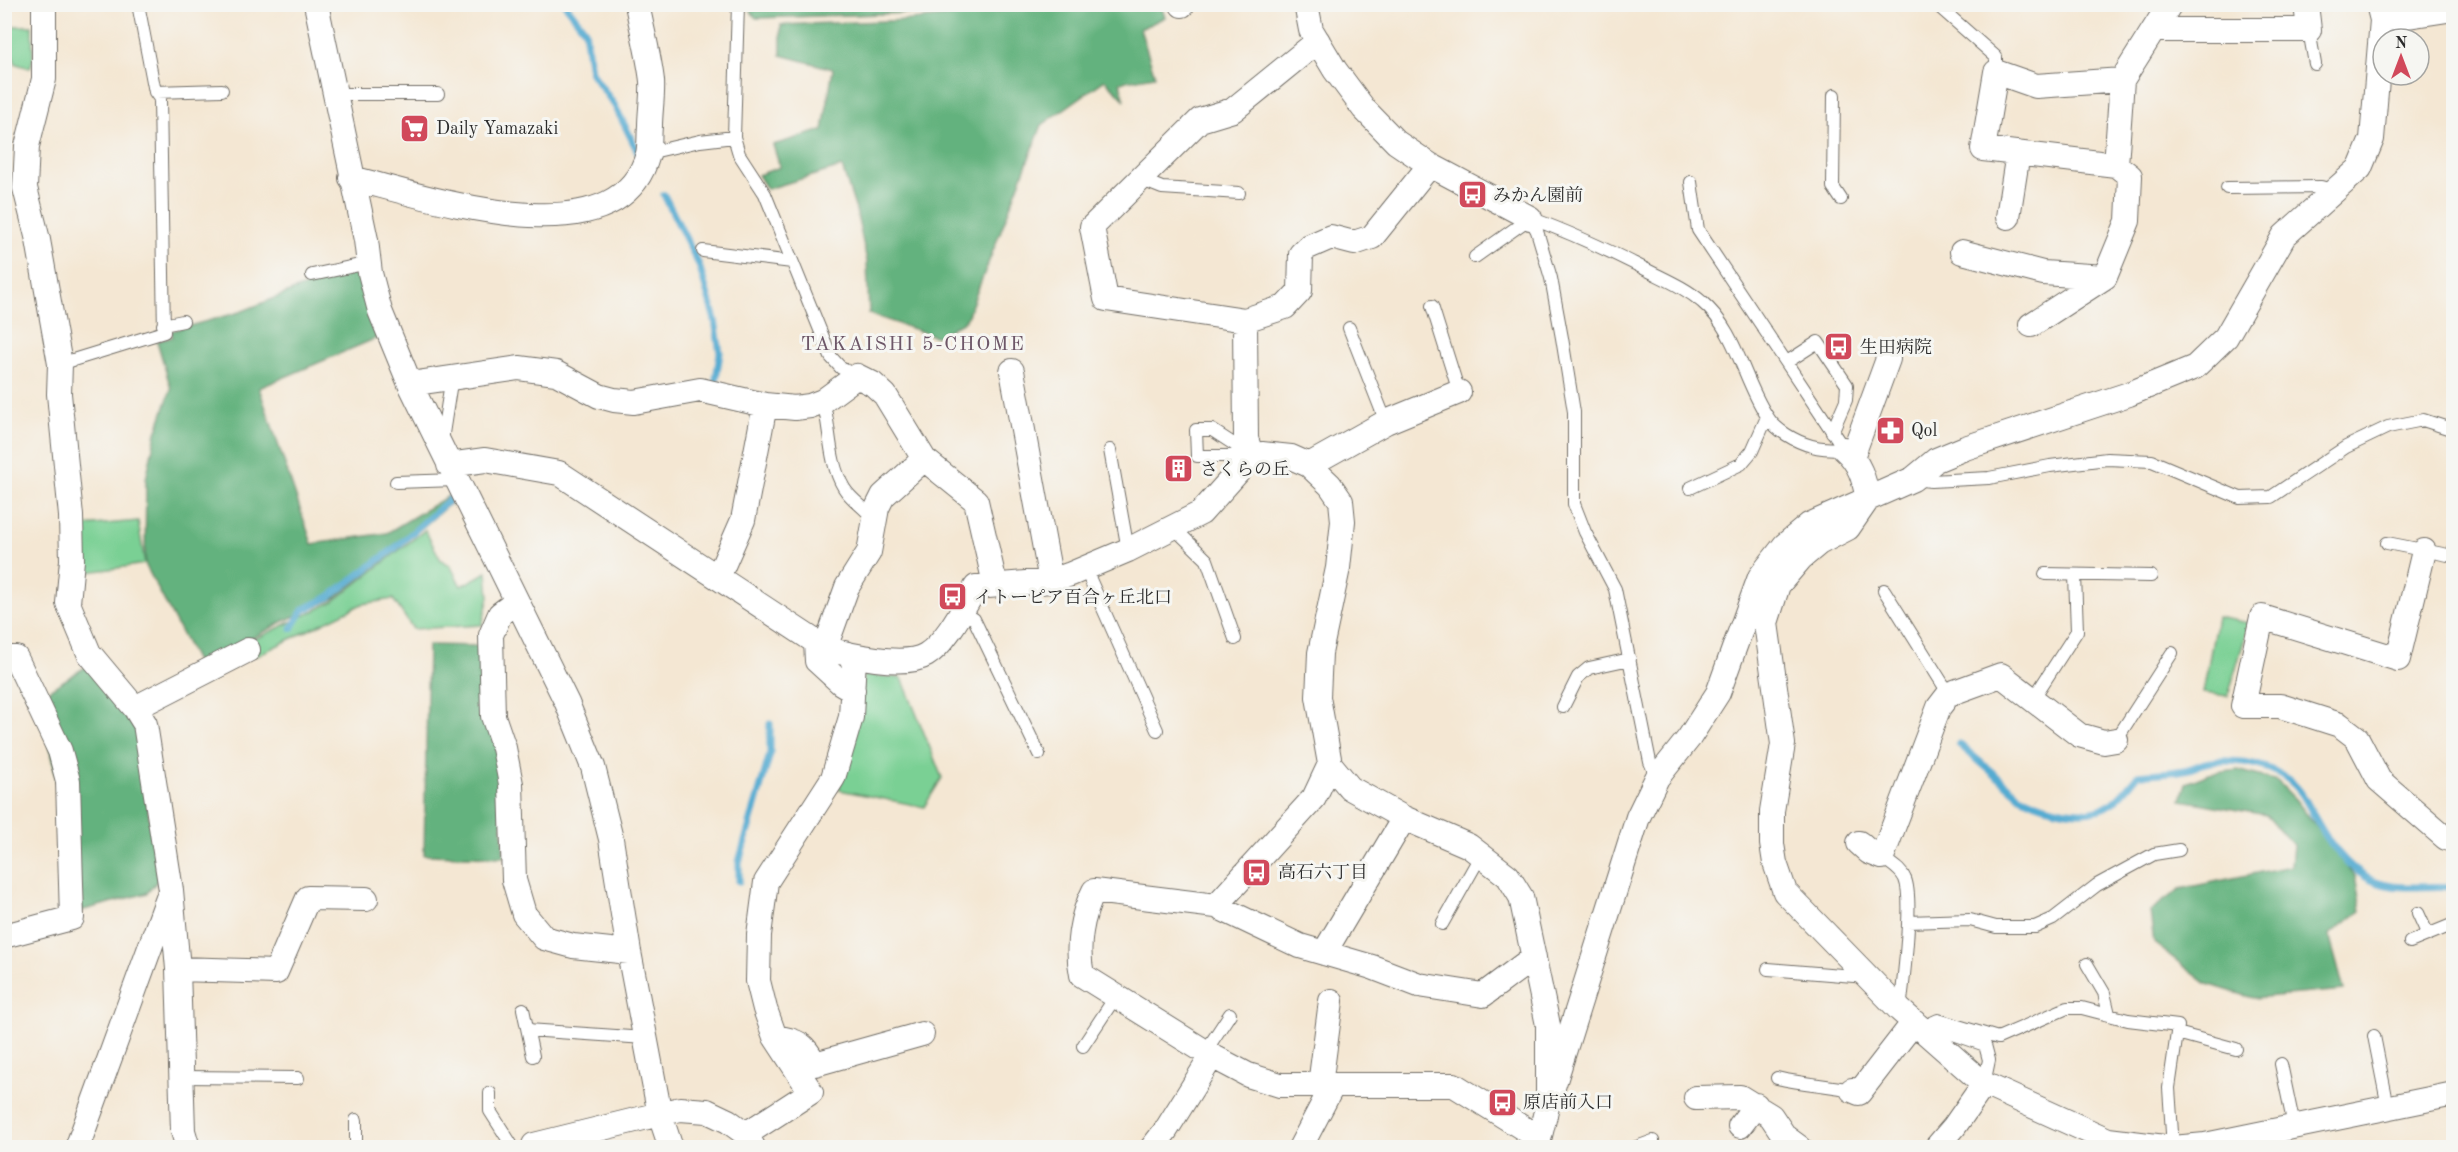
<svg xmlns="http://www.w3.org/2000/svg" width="2458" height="1152" viewBox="0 0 2458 1152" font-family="'Old Standard TT','Noto Serif JP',serif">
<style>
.green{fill:#7ad094;stroke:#527e60;stroke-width:1.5}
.forest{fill:#63b27e;stroke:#476e54;stroke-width:1.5}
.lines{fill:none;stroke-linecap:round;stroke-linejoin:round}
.stream{stroke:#55abd1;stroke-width:7}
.service-casing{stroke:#716d66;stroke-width:14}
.minor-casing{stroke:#716d66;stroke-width:26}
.service{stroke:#fff;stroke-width:12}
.minor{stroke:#fff;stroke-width:24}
.labels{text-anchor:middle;stroke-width:6;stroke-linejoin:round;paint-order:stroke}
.poi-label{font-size:18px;fill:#2b2b2b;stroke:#f6f6f2;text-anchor:start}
.neighbourhood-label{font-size:20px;letter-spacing:1.5px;fill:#6d5768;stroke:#f6f6f2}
</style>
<rect width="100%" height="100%" fill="#f6f6f2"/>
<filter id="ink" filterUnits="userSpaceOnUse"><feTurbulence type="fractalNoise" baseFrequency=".0167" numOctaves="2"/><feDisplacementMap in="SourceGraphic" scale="12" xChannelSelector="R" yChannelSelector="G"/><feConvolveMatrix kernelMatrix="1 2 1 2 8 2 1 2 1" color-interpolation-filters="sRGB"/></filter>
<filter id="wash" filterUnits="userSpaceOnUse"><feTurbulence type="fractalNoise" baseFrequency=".008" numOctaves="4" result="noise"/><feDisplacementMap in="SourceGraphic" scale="24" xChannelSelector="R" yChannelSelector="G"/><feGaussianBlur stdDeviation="1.35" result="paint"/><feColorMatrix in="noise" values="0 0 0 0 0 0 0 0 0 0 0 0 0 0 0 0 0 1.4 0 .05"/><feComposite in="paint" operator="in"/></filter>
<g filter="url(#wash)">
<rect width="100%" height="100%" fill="#f4e7d3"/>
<path class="green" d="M 11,26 L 32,26 L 33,59 L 30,68 L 16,64 L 12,54 Z
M 138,521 L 145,564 L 82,573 L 83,526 Z
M 425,530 L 441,560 L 450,565 L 461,586 L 487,572 L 489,597 L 482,625 L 413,629 L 393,599 L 362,604 L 256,656 L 247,643 L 334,601 Z
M 2217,617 L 2249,623 L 2228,696 L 2203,693 Z
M 864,675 L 902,678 L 942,778 L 924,807 L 839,790 Z"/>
<path class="forest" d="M 749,4 L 988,4 L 988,5 L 912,13 L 756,18 L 747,6 Z
M 1054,5 L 1163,5 L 1161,6 L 1165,17 L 1140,29 L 1155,76 L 1120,82 L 1124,99 L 1105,80 L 1042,125 L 966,320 L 937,337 L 869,314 L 867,261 L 856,210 L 842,167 L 767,189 L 758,175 L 780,167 L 773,145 L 823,130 L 833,69 L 781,55 L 781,25 L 911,20 Z
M 357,271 L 379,337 L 259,388 L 312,544 L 387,533 L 453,493 L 456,498 L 398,549 L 335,598 L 284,621 L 199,667 L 145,564 L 146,479 L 156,433 L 171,389 L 157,341 L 173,337 L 171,331 L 240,312 L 320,280 Z
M 428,645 L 484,646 L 498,755 L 504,857 L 424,855 Z
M 87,666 L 136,724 L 158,880 L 147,893 L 80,911 L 41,695 Z
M 2238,770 L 2277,781 L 2295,799 L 2355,876 L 2361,911 L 2329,935 L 2344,990 L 2253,998 L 2207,984 L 2154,943 L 2150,911 L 2180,889 L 2291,866 L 2293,845 L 2266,815 L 2181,800 L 2186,783 L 2209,774 Z"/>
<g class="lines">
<path class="stream" d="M 565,4 L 585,30 L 591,72 L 615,106 L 639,154
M 664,195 L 699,265 L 715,320 L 720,353 L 715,385
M 292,628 L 303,610 L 329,597 L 395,548 L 458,492
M 1959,744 L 2020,796 C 2045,808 2088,821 2112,803 C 2122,796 2130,784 2138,775 C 2153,773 2169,773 2184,770 C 2193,769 2201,763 2210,762 C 2244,758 2289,767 2306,801 C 2320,828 2337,859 2364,876 C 2392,894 2423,884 2454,887
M 739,881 L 739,862 L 770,754 L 770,724"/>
</g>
</g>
<g filter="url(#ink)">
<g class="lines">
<defs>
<path id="service" d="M 738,4 L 734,137 L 739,154 L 765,194 L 831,357 L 841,368 L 857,376
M 1936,4 L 1996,57 L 1996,72
M 2309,30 L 2315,64
M 155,92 L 222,90
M 335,94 L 438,94
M 1834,95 L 1833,187 L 1841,199
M 648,153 L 700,141 L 734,137
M 1142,180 L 1162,188 L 1239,193
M 1691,182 L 1698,230 L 1844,449
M 2227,188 L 2321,187 L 2335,191
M 1530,218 L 1537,231 L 1551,278 L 1562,338 L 1574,412 L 1574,504 L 1585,532 L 1615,589 L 1650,762 L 1657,778
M 1530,218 C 1572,233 1612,252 1651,272 C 1669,281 1687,289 1702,302 C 1737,331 1743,380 1767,416 C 1775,430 1796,442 1812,446 C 1822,449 1833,449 1844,449
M 703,251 L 792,262
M 1475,257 L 1530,218
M 312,275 L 369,263
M 1432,306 L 1459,392
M 163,325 L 183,321
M 1349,328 L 1386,422
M 1787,362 L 1818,342 L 1847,385 L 1846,400 L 1832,432
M 60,364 L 164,332 L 160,99 L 155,92 L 138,4
M 823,401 C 831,429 828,461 844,488 C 852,501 865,507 873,519
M 1196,430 L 1212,430 L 1252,456 L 1197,456 Z
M 442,440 L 452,376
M 1110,450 L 1128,550
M 1913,479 L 1931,481 L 1989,478 L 2050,466 L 2107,459 L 2152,461 L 2240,498 L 2271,497 L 2346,447 L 2388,427 L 2423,420 L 2454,430
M 396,482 L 457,480
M 1690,488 L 1741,464 L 1752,451 L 1767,417
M 1173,527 L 1207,560 L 1235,639
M 2387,543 L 2453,556 L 2454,549
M 1085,568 L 1157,730
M 2045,574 L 2151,576
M 1884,590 L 1949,694
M 961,611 L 974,619 L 1039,754
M 2033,699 L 2077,631 L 2075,575
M 1563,707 L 1578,677 L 1589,668 L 1630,659
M 2116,740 L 2172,653
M 1882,857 C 1890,864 1901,869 1905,879 C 1914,900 1903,984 1900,1010
M 2418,913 L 2428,935
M 1908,922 L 1970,920 L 1996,927 L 2035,927 L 2053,919 L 2097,885 L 2154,854 L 2179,850
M 1442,924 L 1481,855
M 2410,942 L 2454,924
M 2087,964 L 2104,993 L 2109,1014
M 1768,969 L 1866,977
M 523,1009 L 533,1056
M 1927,1025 L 1938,1020 L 1998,1038 L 2067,1008 L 2082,1008 L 2128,1020 L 2178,1026 L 2169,1088 L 2173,1148
M 1927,1025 L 1985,1045 L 1989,1060 L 1984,1084
M 528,1030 L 645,1038
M 2177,1033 L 2236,1049
M 2374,1036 L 2388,1107
M 1083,1046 L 1116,996
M 1205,1052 L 1230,1014
M 2281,1064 L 2294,1126
M 181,1077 L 298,1078
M 1777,1078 C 1802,1084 1827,1085 1852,1090
M 490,1093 L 490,1111 L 511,1144 L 511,1148
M 356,1120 L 356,1148
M 1634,1148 L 1653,1141"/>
<path id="minor" d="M 44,4 L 44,79 L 27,146 L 25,188 L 38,240 L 60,364 L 59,394 L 71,516 L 72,560 L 68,603 L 89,653 L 135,708 L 145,724 L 171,890 L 178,969 L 183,1131 L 188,1148
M 316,4 L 366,240 L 370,273 L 380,311 L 410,384 L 567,703 L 593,767 L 611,839 L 629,952 L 660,1115 L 671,1148
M 1306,4 L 1311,30 L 1335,70 L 1364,109 L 1396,142 L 1430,165 L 1530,218
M 1182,5 L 1183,4
M 2382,20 L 2454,9
M 2156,30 L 2309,30 L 2306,4
M 1318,41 L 1233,110 L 1200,120 L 1092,227 L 1106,299 L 1245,320 L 1285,307 L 1300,291 L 1301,254 L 1308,247 L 1331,237 L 1354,243 L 1372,237 L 1430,165
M 2116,165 L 2122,80 L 2170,4
M 351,178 C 426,196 618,264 648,154 C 650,145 649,135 650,126 C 650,112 653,95 652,81 C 649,55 642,30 637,4
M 2008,217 L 2018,153
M 1962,252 L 2043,273 L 2105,277
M 1245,320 L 1246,439 L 1252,456
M 2031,325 L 2105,277 L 2128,221 L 2130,176 L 2116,165 L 1983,149 L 1996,72 L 2036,86 L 2122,80
M 1012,371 L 1051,581
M 410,384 L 519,368 L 556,373 L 599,396 L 614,400 L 634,402 L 700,390 L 765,405 L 795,408 L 810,406 L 823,401 L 857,376 L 873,384 L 885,395 L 924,459 L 976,501 L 995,584
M 1844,449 C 1860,463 1864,479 1868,499 L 1848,528 L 1819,543 L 1801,558 L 1778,585 L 1766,623 L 1783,744 L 1772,811 L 1772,844 L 1775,863 L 1785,892 L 1900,1010 L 1984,1084 L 2108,1140 L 2173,1148
M 1852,457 L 1888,359
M 449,465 L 485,460 L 559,473 L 825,648 C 848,655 904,668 926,655 C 946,643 964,607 976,587 L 1051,581 L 1071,574 L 1128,550 L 1201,513 L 1252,456 L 1262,454 L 1291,457 L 1309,465 L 1330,485 L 1341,501 L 1343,521 L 1338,568 L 1320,653 L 1318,697 L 1330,764 L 1350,788 L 1404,818 L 1469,846 L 1508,876 L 1521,897 L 1548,1025 L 1548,1103
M 1309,465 L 1386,422 L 1459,392
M 2424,551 L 2398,659 L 2262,617 L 2243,706 L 2280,706 L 2340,725 L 2357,738 L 2379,780 L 2446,838 L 2454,840
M 718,577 L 743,520 L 765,405
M 516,602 L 500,614 L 491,635 L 493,716 L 504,748 L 511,784 L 514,880 L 524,914 L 544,938 L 573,946 L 629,952
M 816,642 L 817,661 L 841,683 L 853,690
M 825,648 L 847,587 L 869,552 L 877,508 L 883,496 L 924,459
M 4,658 L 16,658 L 60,751 L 68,781 L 72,918 L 4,936
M 135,708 L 248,650
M 1859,843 L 1869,852 L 1882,857 L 1939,707 L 1949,694 L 2001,675 L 2079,735 L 2104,742 L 2116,740
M 1216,906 L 1314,798 L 1330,764
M 1324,953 L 1404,818
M 1534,957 L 1483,995 L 1419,985 L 1372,967 L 1300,946 L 1216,906 L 1094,891 C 1081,916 1076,947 1082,975 L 1212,1056 L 1248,1075 L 1280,1085 L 1454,1085 L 1539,1138
M 178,969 L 276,972 L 308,898 L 366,899
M 775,1037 C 800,1042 802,1042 815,1064 L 922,1034
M 1320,1085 L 1331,1001
M 1852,1090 L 1859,1093 L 1914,1022
M 1696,1098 L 1740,1097 L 1771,1116 L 1785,1137 L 1800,1148
M 1740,1126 L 1756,1105
M 746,1134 L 811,1092 L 775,1037 L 765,1009 L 758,981 L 759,935 L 766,882 L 833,778 L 851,717 L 854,657
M 534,1145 L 680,1109 L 707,1111 L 728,1121 L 746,1134 L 753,1147
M 77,1148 L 168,898
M 1152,1148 L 1166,1130 L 1212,1056
M 1300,1148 L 1333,1085
M 1537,1148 L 1548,1103 L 1638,817 L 1657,778 L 1689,738 L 1718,693 L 1760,577 L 1785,545 L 1809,525 L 1913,479 L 1936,460 L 1965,448 L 2129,394 L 2195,367 L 2226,337 L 2284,236 L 2360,168 L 2372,139 L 2382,20 L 2378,4
M 1936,1148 L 1954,1127 L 1984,1084
M 2173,1148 L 2205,1145 L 2454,1094"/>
</defs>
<use href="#service" class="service-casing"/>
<use href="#minor" class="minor-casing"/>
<use href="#service" class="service"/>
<use href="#minor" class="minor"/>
</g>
</g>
<defs>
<symbol id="supermarket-square" viewBox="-11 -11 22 22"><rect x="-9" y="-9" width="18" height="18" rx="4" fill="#d1495b" stroke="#f6f6f2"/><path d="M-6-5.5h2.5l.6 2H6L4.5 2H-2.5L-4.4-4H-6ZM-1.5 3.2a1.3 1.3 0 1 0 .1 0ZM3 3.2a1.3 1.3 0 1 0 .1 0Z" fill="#fff"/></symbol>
<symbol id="bus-square" viewBox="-11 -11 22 22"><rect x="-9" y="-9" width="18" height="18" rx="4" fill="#d1495b" stroke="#f6f6f2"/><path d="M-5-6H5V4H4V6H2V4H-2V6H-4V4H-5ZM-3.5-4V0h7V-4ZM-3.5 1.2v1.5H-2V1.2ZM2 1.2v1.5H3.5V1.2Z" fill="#fff"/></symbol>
<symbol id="pharmacy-square" viewBox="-11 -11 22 22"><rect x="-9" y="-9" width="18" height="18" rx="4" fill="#d1495b" stroke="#f6f6f2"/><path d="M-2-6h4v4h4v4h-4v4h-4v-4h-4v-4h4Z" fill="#fff"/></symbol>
<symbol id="building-square" viewBox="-11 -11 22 22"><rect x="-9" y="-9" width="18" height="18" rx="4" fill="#d1495b" stroke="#f6f6f2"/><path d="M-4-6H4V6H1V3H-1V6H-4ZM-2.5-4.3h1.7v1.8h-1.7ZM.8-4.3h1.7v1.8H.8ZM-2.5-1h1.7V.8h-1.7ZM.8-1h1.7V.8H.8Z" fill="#fff"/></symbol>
</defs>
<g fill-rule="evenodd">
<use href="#supermarket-square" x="398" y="112" width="33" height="33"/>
<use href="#bus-square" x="1456" y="178" width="33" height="33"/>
<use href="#bus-square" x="1822" y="330" width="33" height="33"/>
<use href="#pharmacy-square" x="1874" y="414" width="33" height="33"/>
<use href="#building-square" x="1162" y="452" width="33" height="33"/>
<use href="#bus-square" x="936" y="580" width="33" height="33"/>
<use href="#bus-square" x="1240" y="856" width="33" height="33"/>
<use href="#bus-square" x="1486" y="1086" width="33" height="33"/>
</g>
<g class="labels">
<g class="poi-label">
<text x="436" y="134">Daily Yamazaki</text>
<text x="1493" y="201">みかん園前</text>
<text x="1860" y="353">生田病院</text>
<text x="1911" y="436">Qol</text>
<text x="1200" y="475">さくらの丘</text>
<text x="974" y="603">イトーピア百合ヶ丘北口</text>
<text x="1278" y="878">高石六丁目</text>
<text x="1523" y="1108">原店前入口</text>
</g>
<g class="neighbourhood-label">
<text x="913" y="350">TAKAISHI 5-CHOME</text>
</g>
</g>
<rect width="2458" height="1152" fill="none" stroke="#f6f6f2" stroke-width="24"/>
<g transform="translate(2401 57)"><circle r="28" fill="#f6f6f2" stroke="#a5a5a2" stroke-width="1.5"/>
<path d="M0-4.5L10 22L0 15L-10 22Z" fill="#d1495b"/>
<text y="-9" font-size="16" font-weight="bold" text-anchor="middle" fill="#2b2b2b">N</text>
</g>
</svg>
